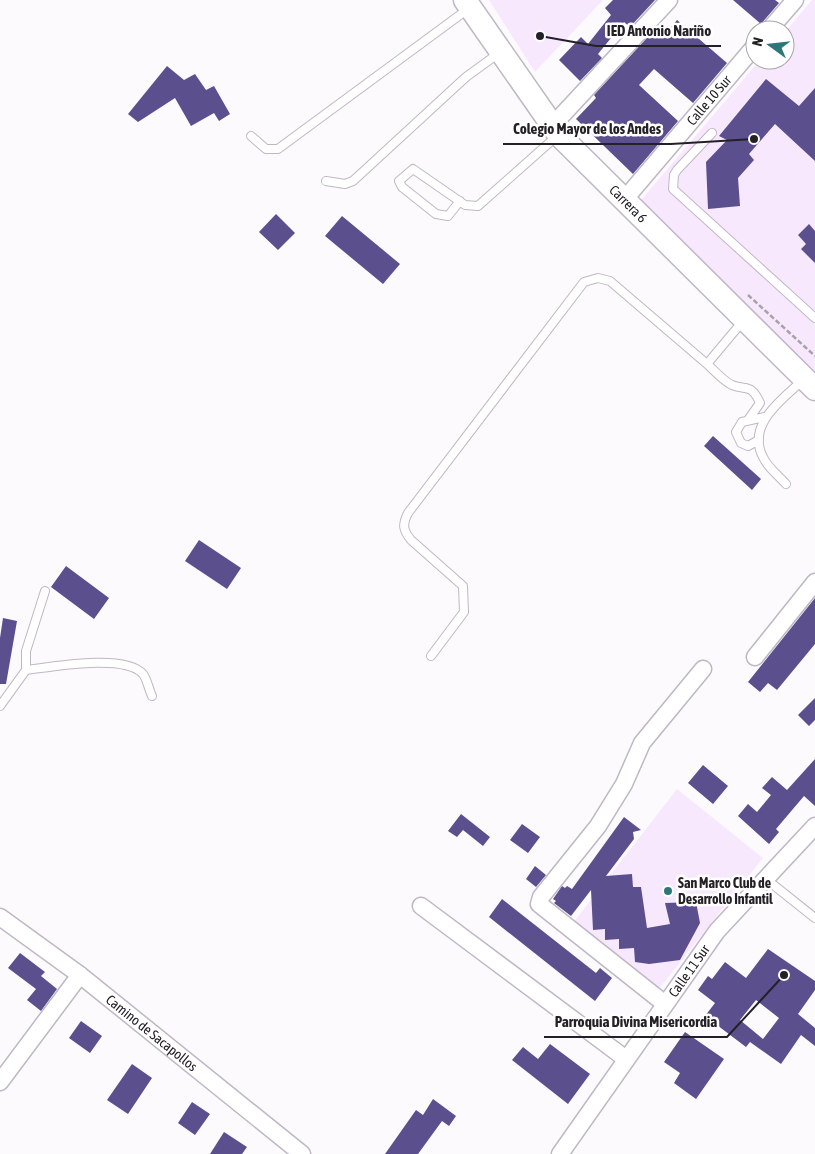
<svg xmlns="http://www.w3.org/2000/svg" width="815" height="1154" viewBox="0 0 815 1154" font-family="'Asap Condensed',sans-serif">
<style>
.built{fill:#f7e8fe}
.building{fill:#5b4f8e;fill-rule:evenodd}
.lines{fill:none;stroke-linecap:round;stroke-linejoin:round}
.service-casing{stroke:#c0b7c5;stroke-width:10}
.minor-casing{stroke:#c0b7c5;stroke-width:19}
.secondary-casing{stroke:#c0b7c5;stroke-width:25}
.path{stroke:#a6a3a7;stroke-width:2.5;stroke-dasharray:5 2.5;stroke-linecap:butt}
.service{stroke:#fff;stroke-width:8}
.minor{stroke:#fff;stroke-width:16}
.secondary{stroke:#fff;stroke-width:22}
.poi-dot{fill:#2d7778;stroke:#fff;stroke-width:2}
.labels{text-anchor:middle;stroke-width:5;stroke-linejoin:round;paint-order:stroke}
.street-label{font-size:14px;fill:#242126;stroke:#fff}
.poi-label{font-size:14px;font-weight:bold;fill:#242126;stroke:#fff;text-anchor:start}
.leader{fill:none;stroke:#242126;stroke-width:2}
.callout-dot{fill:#242126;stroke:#fff;stroke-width:2}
.callout-label{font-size:15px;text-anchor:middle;font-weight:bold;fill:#242126;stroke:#fff;stroke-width:5;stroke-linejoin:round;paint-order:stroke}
</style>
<rect width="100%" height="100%" fill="#fcfafd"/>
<path class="built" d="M 489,0 L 603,0 L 535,72 Z
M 812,0 L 815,0 L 815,379 L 631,212 L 760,60 L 785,60 L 785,32 Z
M 677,789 L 763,858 L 658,990 L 573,923 Z"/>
<path class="building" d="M 613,0 L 655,0 L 630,27 L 624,22 L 598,54 L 602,58 L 580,81 L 559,60 L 581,37 L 588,44 L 611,15 L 605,8 Z
M 733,0 L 775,0 L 779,3 L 761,24 Z
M 677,20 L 727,63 L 693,103 L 654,69 L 639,85 L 678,121 L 633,174 L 576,119 L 596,98 L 594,95 L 658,26 L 666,33 Z
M 167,66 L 184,80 L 195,74 L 206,90 L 214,86 L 230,114 L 219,121 L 214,113 L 191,126 L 175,98 L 138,122 L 128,114 Z
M 766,79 L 799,106 L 815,88 L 815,161 L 775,124 L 749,154 L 754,160 L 738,178 L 740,206 L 708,209 L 706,162 L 727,140 L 719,136 Z
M 276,214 L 295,233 L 278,250 L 259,232 Z
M 342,216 L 400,264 L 383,284 L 325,236 Z
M 809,224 L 815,231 L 815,263 L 801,249 L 806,244 L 798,235 Z
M 713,436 L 761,479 L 752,490 L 704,446 Z
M 199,540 L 241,568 L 227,589 L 185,561 Z
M 66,566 L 109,598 L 94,619 L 51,587 Z
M 815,598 L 815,644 L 777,690 L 768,683 L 760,692 L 748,682 Z
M 3,618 L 17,621 L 6,684 L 0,684 L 0,638 Z
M 815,698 L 815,720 L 809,726 L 798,715 Z
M 815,759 L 815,806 L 804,796 L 776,829 L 779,832 L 769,844 L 738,816 L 748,804 L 757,812 L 771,795 L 762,788 L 772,777 L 787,790 Z
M 703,765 L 728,786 L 713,804 L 688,783 Z
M 461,814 L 490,837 L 483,846 L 463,830 L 457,837 L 448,831 Z
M 624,817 L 641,830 L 633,832 L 634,839 L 606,876 L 632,874 L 633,887 L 641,887 L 647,928 L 670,924 L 665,903 L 696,902 L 700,923 L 680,960 L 649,964 L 635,962 L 634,948 L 619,949 L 619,939 L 605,940 L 605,929 L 593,930 L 591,890 L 571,916 L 554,903 L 556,901 L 553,899 L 562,886 L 565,888 L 567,886 L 572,889 Z
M 522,824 L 540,837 L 528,853 L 510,840 Z
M 535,866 L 546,875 L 536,887 L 526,879 Z
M 502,899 L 596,973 L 600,968 L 612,978 L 595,1001 L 489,917 Z
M 768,949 L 815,981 L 815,990 L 798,1014 L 815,1028 L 815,1046 L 801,1035 L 781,1064 L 750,1042 L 746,1047 L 705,1016 L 715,1003 L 698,990 L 708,976 L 712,979 L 725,962 L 746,978 ZM 756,1000 L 779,1018 L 763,1039 L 740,1020 Z
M 20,953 L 45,972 L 41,976 L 57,989 L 41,1011 L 27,1000 L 36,989 L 8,968 Z
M 81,1021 L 102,1036 L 90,1053 L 69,1038 Z
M 685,1032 L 724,1059 L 696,1099 L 674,1083 L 680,1073 L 664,1062 Z
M 550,1044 L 590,1074 L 568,1104 L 512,1060 L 523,1047 L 538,1059 Z
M 132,1064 L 152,1078 L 128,1114 L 107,1100 Z
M 433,1099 L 456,1116 L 449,1126 L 442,1121 L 418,1154 L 385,1154 L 416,1110 L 423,1115 Z
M 192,1102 L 210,1114 L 195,1135 L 178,1123 Z
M 224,1132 L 247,1147 L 242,1154 L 210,1154 Z"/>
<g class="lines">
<defs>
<path id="service" d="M 712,133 L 677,170 L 674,175 L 673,189 L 815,318
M 251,136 L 266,149 L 278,149 L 468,9
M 326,181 L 345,184 L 353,181 L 466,77 L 499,53
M 460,201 L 448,216 L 436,214 L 402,187 L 399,181 L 413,169 L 465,205 L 478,206 L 558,135
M 707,364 C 714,370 723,381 732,385 C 747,391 751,383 760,403 L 748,420
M 759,440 L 748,446 L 741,443 L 736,432 L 742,422 L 765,417
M 786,484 C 779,476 767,467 763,457 C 746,424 783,399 803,380
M 431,656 L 464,612 L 463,586 L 411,540 C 403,530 402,525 408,513 L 584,282 L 598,278 L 610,281 L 707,364 L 743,321
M 26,670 C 51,667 125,653 143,674 C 147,679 149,690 152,696
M 0,706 L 26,670 L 26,651 L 45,591
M 766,879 L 815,918"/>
<g id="minor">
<path d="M 769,30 L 795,0"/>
<path d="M 552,126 L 669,0"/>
<path id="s1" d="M 624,200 L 755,46"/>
<path d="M 755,657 L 815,582"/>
<path d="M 421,906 L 626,1059"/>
<path id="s2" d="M 0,917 L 80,975 L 302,1154"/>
<path d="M 665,1004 L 539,904 L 541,897 L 598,826 L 624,784 L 642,743 L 703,669"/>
<path d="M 0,1082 L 80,975"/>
<path id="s3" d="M 560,1154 L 717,931 L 815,826"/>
</g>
<g id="secondary">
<path id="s4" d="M 465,0 L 559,135 L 815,389"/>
</g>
</defs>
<use href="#service" class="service-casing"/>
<use href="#minor" class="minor-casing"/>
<use href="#secondary" class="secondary-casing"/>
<path class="path" d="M 748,295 L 815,356"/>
<use href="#service" class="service"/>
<use href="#minor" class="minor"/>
<use href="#secondary" class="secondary"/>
</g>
<circle class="poi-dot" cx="668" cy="891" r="5"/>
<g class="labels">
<g class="street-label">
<text dy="5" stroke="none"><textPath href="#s1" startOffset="131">Calle 10 Sur</textPath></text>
<text dy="5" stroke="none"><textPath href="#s4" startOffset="262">Carrera 6</textPath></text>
<text dy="5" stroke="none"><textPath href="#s3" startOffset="224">Calle 11 Sur</textPath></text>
<text dy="5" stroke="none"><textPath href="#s2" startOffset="191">Camino de Sacapollos</textPath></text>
</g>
<g class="poi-label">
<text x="678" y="888">San Marco Club de<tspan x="678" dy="16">Desarrollo Infantil</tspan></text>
</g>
</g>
<path class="leader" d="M540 36L596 46H721M754 139L671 144H503M784 975L727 1037H544"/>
<g class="callout-dot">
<circle cx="540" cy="36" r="5"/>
<circle cx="754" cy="139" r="5"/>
<circle cx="784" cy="975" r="5"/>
</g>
<g class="callout-label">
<text x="659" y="36">IED Antonio Nariño</text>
<text x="587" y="134">Colegio Mayor de los Andes</text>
<text x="636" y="1027">Parroquia Divina Misericordia</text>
</g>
<g transform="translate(770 45) rotate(285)"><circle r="24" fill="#ffffff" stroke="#a7a6a8"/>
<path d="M0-4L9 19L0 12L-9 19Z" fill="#2d7778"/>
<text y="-8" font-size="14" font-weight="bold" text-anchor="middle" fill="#242126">N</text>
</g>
</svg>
